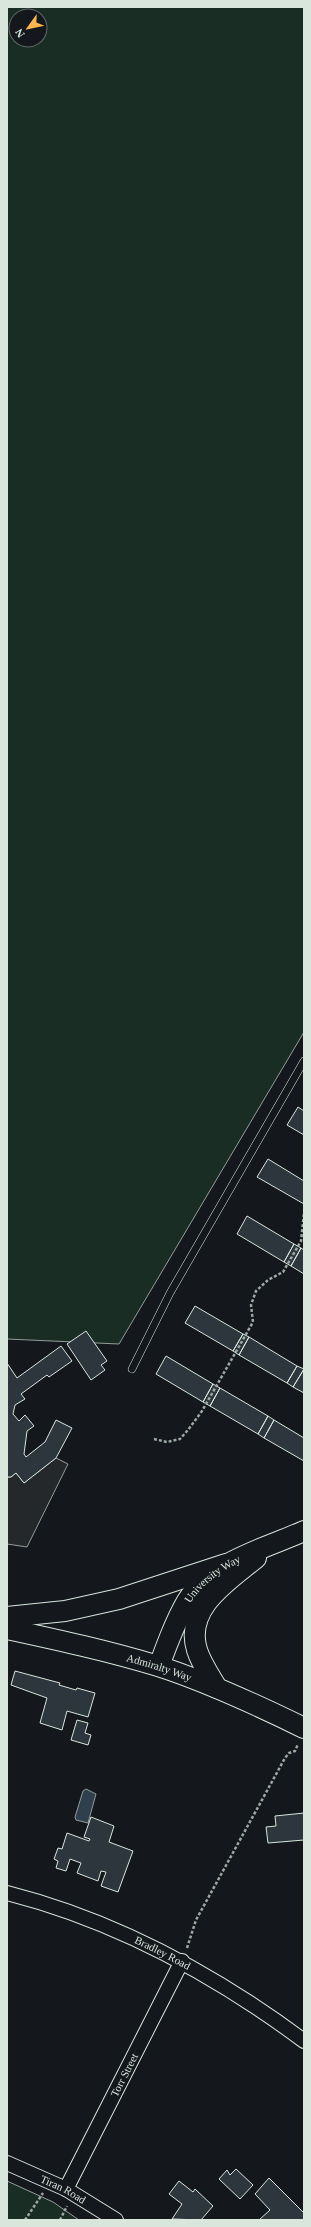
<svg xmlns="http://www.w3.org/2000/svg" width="311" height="2227" viewBox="0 0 311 2227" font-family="Georgia,serif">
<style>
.green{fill:#1a2d24;stroke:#939e99;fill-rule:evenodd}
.parking{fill:#24282b;stroke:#939e99}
.water{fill:#2f3f4d;stroke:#939e99}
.building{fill:#2c363c;stroke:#d8e6dc}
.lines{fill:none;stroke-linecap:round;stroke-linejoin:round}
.lane-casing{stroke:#d8e6dc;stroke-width:8}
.street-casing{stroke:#d8e6dc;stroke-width:16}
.secondary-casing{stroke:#d8e6dc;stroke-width:22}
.path{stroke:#9da8a2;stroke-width:2.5;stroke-dasharray:3 2;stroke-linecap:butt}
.lane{stroke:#14181c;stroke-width:7}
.street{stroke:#14181c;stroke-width:14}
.secondary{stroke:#14181c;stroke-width:20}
.labels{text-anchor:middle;stroke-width:3;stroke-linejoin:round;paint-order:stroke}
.street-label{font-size:11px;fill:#d8e6dc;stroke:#14181c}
</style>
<rect width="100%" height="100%" fill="#14181c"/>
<path class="green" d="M 7,7 L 304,7 L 304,1032 L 119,1344 L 7,1339 ZM 16,16 L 40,16 L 40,40 L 16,40 Z
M 7,2181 L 53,2202 L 79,2220 L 7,2220 Z"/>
<path class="parking" d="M 56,1458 L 68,1464 L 27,1547 L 7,1544 L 7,1477 L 11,1477 L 16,1473 L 24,1483 Z"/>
<path class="water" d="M 86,1789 L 96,1794 L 88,1823 L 76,1820 L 75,1817 L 83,1791 Z"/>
<path class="building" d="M 298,1107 L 304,1111 L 304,1135 L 287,1125 Z
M 268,1159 L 304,1181 L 304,1204 L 257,1177 Z
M 247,1216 L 294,1244 L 284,1262 L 237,1234 Z
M 294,1244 L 301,1248 L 291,1266 L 284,1262 Z
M 301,1248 L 304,1250 L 304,1274 L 291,1266 Z
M 195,1306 L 243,1334 L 233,1351 L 185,1323 Z
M 86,1331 L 107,1361 L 101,1365 L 105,1370 L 91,1380 L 67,1344 Z
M 243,1334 L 249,1337 L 239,1355 L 233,1351 Z
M 249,1337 L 297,1366 L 287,1383 L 239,1355 Z
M 61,1346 L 72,1361 L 49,1377 L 47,1375 L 21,1394 L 25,1399 L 15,1405 L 13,1414 L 19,1421 L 25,1415 L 34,1426 L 27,1431 L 24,1454 L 26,1457 L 45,1442 L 56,1420 L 72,1428 L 56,1458 L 24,1483 L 16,1473 L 11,1477 L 7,1477 L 7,1363 L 17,1378 Z
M 166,1356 L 213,1384 L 203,1402 L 156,1374 Z
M 297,1366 L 304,1369 L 293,1387 L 287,1383 Z
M 304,1369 L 304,1393 L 293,1387 Z
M 213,1384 L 220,1388 L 210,1406 L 203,1402 Z
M 220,1388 L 268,1416 L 258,1434 L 210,1406 Z
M 268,1416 L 274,1420 L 264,1438 L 258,1434 Z
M 274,1420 L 304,1438 L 304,1461 L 264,1438 Z
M 15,1671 L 60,1683 L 59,1685 L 76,1690 L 77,1688 L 95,1693 L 88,1717 L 67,1711 L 62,1730 L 40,1723 L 47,1698 L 11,1685 Z
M 77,1720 L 88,1723 L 85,1733 L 91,1735 L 88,1745 L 71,1740 Z
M 304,1813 L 304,1840 L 268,1843 L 266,1827 L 276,1826 L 275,1816 Z
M 91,1817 L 114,1826 L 109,1842 L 133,1851 L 118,1892 L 101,1886 L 106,1872 L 101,1871 L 98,1881 L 77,1873 L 81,1863 L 70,1859 L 66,1871 L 56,1868 L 58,1861 L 54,1859 L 58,1848 L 62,1849 L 67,1833 L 89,1841 L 90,1839 L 84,1837 Z
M 236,2169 L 253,2185 L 240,2199 L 219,2179 L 227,2170 L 230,2175 Z
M 269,2178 L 304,2213 L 304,2220 L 259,2220 L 270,2210 L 255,2194 Z
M 179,2181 L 193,2192 L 195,2189 L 213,2206 L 201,2220 L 172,2219 L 182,2204 L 169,2194 Z"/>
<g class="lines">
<defs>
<path id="lane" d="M 132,1369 L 170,1293 L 304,1061"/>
<g id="street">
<path id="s1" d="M 7,1893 C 117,1921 214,1974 304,2041"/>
<path id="s2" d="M 7,2163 L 66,2189 L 116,2220"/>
<path id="s3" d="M 66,2189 L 182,1961"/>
</g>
<g id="secondary">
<path d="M 7,1617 L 65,1611 L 119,1599 L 226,1564"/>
<path id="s4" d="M 7,1629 C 58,1640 109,1651 158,1666 C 208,1682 257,1705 304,1728"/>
<path id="s5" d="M 159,1666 C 167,1644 175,1622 187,1601 C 212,1561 264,1549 304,1531"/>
<path d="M 217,1688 C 210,1676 201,1663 197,1650 C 184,1608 228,1581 256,1558"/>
</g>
</defs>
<use href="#lane" class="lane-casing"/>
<use href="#street" class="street-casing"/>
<use href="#secondary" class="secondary-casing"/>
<path class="path" d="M 154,1439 L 167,1442 L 180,1439 L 188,1430 L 202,1411 L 253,1322 L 251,1305 L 256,1291 L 268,1280 L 283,1272 L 301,1241 L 304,1213
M 187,1948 L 196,1920 L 285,1758 L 289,1753 L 295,1751 L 298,1744
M 25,2220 L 43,2193
M 60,2220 L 67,2206"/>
<use href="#lane" class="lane"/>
<use href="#street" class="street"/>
<use href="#secondary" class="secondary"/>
</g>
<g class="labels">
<g class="street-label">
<text dy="4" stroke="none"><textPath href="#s5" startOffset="105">University Way</textPath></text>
<text dy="4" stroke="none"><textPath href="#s4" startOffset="157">Admiralty Way</textPath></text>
<text dy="4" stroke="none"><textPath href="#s1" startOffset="167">Bradley Road</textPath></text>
<text dy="4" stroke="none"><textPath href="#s3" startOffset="128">Torr Street</textPath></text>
<text dy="4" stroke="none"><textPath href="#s2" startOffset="62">Tiran Road</textPath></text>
</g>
</g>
<rect width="311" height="2227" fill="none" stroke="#d8e6dc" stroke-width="16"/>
<g transform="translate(28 28) rotate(237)"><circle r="19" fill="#14181c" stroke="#626a69"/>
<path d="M0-3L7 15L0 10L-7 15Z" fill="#ffb74d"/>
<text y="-6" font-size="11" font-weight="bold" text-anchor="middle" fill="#d8e6dc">N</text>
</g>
</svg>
